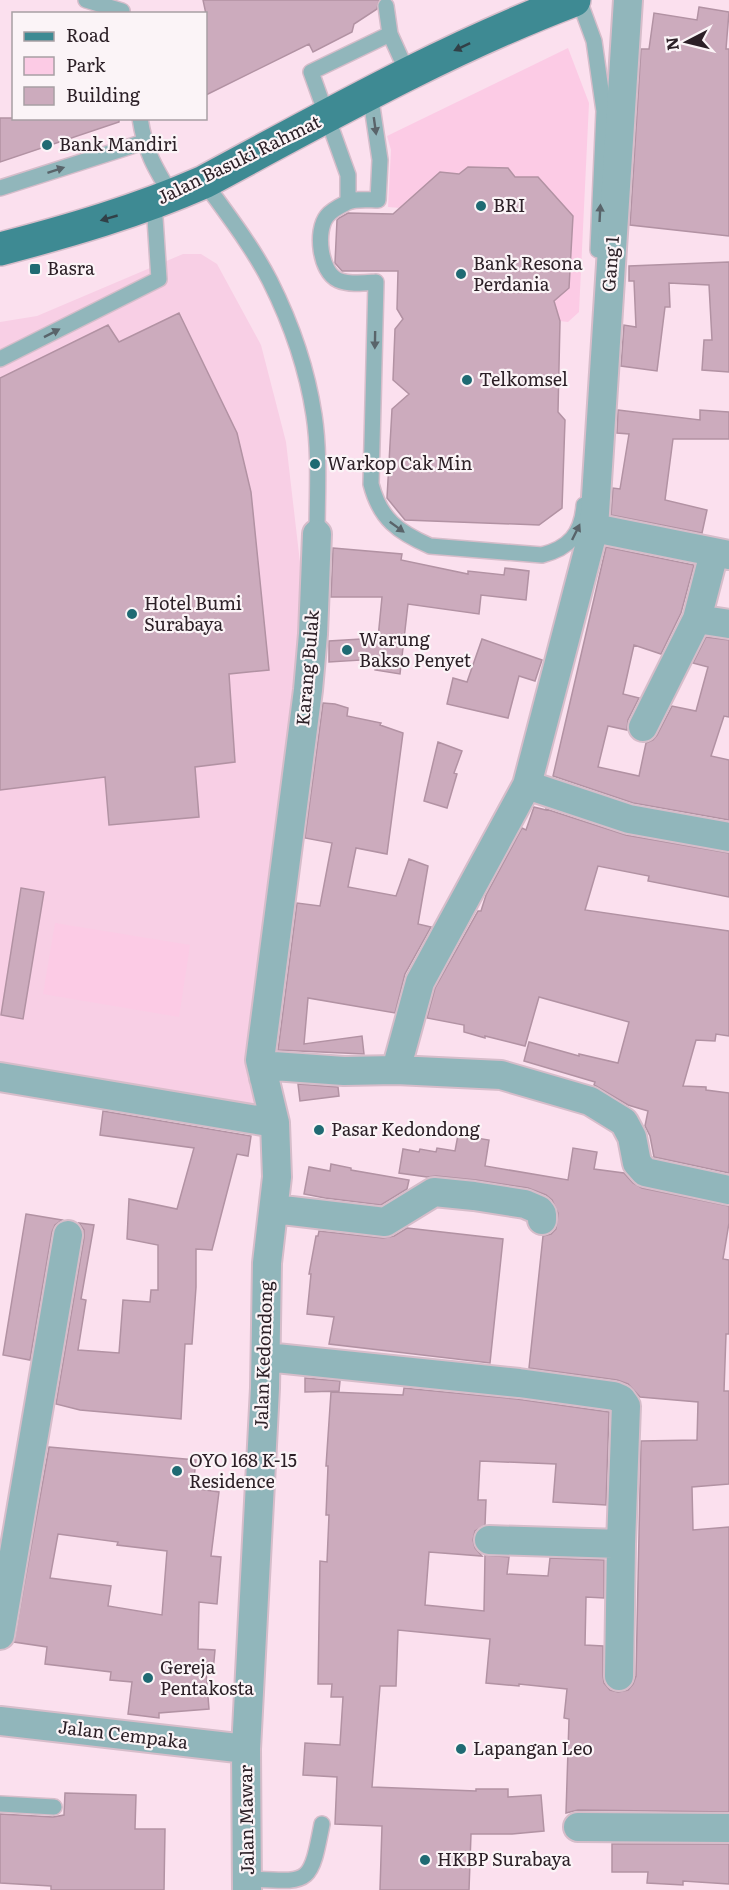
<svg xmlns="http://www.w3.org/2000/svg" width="729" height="1890" viewBox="0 0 729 1890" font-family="Literata,serif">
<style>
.built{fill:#f8cfe5}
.green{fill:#fccbe5}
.building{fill:#ccabbd;stroke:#b292a3;stroke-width:1.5;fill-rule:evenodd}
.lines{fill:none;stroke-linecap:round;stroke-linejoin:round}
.lane-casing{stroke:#d6bdca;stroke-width:18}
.street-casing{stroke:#d6bdca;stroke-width:32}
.primary-casing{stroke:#d6bdca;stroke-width:36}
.lane{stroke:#91b6bb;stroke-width:15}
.street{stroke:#91b6bb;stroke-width:28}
.primary{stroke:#3e8a93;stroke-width:33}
.oneway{fill:#314047}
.oneway2{fill:#59646a}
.poi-dot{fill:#1f6a73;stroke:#fbf4f7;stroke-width:2}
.labels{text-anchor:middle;stroke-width:4.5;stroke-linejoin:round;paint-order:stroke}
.poi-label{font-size:18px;fill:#2c2027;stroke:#fbf4f7;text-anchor:start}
.street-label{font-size:18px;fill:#2c2027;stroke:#fbf4f7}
</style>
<rect width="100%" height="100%" fill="#fbe0ee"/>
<path class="built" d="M 183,254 L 201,254 L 217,264 L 261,345 L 286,442 L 309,640 L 265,1116 L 0,1072 L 0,322 L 37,316 Z"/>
<path class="green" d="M 568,48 L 589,103 L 579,312 L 568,322 L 560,321 L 554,301 L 569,288 L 573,216 L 538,177 L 515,177 L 508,168 L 468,167 L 459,174 L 440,172 L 400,208 L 388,207 L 391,150 L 387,136 Z
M 55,923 L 190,945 L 179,1017 L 43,994 Z"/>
<path class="building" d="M 203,0 L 379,0 L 377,9 L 354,24 L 352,32 L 313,52 L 309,44 L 206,95 L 206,14 Z
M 699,7 L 729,12 L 726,49 L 729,49 L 729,236 L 630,225 L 641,49 L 649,49 L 654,13 L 697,20 Z
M 0,118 L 119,118 L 119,122 L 0,162 Z
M 468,167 L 508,168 L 515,177 L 538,177 L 573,216 L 569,288 L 554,301 L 560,321 L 558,412 L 565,420 L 562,508 L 539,525 L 405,520 L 387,498 L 392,409 L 409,394 L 393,380 L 395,329 L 403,319 L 397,309 L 398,271 L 342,271 L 335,263 L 337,220 L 339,218 L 348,213 L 393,214 L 440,172 L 459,174 Z
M 729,262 L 729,372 L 702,370 L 704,340 L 712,340 L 709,285 L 669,283 L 670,307 L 665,307 L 657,371 L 621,366 L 624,325 L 636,327 L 634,281 L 629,281 L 629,266 Z
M 179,313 L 237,433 L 251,492 L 269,670 L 229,674 L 235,762 L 195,767 L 199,817 L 109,825 L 105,777 L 0,790 L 0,378 L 108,325 L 119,342 Z
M 618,410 L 700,420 L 700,410 L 729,412 L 729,439 L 673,439 L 665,500 L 707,510 L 702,533 L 611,515 L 613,488 L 620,489 L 629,434 L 617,433 Z
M 606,547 L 694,565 L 681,613 L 661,654 L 634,645 L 623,694 L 639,698 L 628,720 L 627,730 L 608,726 L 598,767 L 639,776 L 646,743 L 653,740 L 657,735 L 672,706 L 696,711 L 708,667 L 693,663 L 706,637 L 729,640 L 729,717 L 724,716 L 711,756 L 729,760 L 729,820 L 633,803 L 553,776 Z
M 333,548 L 402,554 L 401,560 L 468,574 L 468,571 L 504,575 L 505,568 L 529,571 L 526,600 L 481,595 L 479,614 L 408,604 L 400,674 L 375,670 L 377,659 L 329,662 L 329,641 L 378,638 L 382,597 L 331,597 Z
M 482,639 L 542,660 L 535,681 L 519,676 L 508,718 L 447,704 L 453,678 L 467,682 Z
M 323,703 L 335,704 L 348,708 L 347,716 L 381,723 L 380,725 L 403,733 L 387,854 L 356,848 L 348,887 L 396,896 L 409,859 L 428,866 L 418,924 L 431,927 L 405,974 L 395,1013 L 308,998 L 304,1044 L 362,1036 L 364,1054 L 278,1050 L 297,903 L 320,906 L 332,843 L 305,838 Z
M 438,742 L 462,751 L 454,773 L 457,774 L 447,808 L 424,801 Z
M 534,807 L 546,810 L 546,809 L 626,835 L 729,853 L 729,897 L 648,881 L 649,876 L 598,866 L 585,910 L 729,931 L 729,1036 L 716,1034 L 715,1041 L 696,1040 L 683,1086 L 706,1087 L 706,1090 L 729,1093 L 729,1173 L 654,1157 L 650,1136 L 645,1126 L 648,1111 L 628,1105 L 594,1085 L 595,1082 L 524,1061 L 529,1042 L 579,1056 L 579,1054 L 618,1063 L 629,1022 L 539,997 L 525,1046 L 485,1036 L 485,1038 L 464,1032 L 464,1025 L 427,1018 L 435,988 L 478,911 L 481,911 L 486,895 L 522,828 L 526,830 Z
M 21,888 L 44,892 L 23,1019 L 1,1015 Z
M 298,1084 L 338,1087 L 339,1096 L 300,1101 Z
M 103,1111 L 251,1136 L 248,1156 L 237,1154 L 212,1250 L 196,1249 L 196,1287 L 192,1344 L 185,1344 L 181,1419 L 80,1410 L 56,1404 L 84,1238 L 84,1230 L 79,1223 L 94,1225 L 81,1299 L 86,1300 L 78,1350 L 119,1353 L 123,1300 L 150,1302 L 151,1290 L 158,1290 L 158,1245 L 127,1239 L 129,1199 L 177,1209 L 194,1148 L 100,1135 Z
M 458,1135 L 489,1140 L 485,1166 L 568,1180 L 573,1148 L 597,1152 L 594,1169 L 624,1173 L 633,1183 L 642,1188 L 729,1206 L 729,1223 L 723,1259 L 729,1260 L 729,1334 L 726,1334 L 724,1391 L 729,1391 L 729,1484 L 692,1487 L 693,1530 L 729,1527 L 729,1812 L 578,1810 L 566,1813 L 569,1719 L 564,1718 L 567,1689 L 519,1684 L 519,1686 L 486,1683 L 490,1639 L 398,1630 L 396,1686 L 380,1686 L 372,1787 L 476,1791 L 476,1789 L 508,1789 L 508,1797 L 541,1795 L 544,1831 L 512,1834 L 471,1834 L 469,1890 L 380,1890 L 382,1826 L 335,1824 L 337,1777 L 303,1775 L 305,1743 L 340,1745 L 343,1697 L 331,1697 L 332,1684 L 318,1684 L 320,1561 L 327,1562 L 329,1515 L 326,1515 L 328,1466 L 326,1466 L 331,1392 L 403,1395 L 404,1388 L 517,1399 L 609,1412 L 606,1505 L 553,1502 L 556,1464 L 480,1461 L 478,1500 L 486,1500 L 485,1525 L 475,1531 L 473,1540 L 475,1548 L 482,1556 L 429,1552 L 425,1605 L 484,1611 L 485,1555 L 509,1557 L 507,1574 L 548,1576 L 550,1558 L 604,1560 L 604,1598 L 586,1597 L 585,1645 L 603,1646 L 603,1676 L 604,1683 L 610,1690 L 618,1692 L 628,1690 L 633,1684 L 636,1676 L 641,1441 L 697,1440 L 698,1402 L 640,1397 L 628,1384 L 617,1380 L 529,1368 L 543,1236 L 551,1234 L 556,1229 L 558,1213 L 552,1200 L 546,1195 L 528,1188 L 476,1180 L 436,1176 L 427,1177 L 399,1173 L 403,1149 L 419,1152 L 420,1149 L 436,1152 L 437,1148 L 455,1151 Z
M 331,1164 L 351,1168 L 351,1170 L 409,1180 L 407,1189 L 381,1205 L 325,1198 L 304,1194 L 309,1167 L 330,1171 Z
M 26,1214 L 62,1220 L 55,1225 L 52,1232 L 30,1360 L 3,1355 Z
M 407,1228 L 503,1239 L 490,1363 L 329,1344 L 334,1317 L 307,1314 L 311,1274 L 309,1274 L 316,1236 L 318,1236 L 319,1231 L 383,1238 L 394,1236 Z
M 305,1378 L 340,1381 L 339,1391 L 305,1392 Z
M 49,1447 L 196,1460 L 193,1488 L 219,1492 L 211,1556 L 221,1557 L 217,1604 L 199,1602 L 198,1649 L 215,1650 L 213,1672 L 206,1671 L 209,1709 L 159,1713 L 159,1718 L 128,1714 L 132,1682 L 110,1680 L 111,1672 L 45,1664 L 47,1647 L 14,1642 ZM 58,1534 L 118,1542 L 117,1545 L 167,1551 L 162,1615 L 108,1606 L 111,1586 L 50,1578 Z
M 65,1793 L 136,1795 L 135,1829 L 165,1829 L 164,1890 L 51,1890 L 51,1886 L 0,1883 L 0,1814 L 53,1817 L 64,1815 Z
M 612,1844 L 729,1844 L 729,1884 L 683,1881 L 683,1885 L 647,1883 L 648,1872 L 612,1872 Z"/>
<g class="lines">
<defs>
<path id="lane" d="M 86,0 L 122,11
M 579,0 L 594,41 L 604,111 L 598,250
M 386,6 L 390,34 L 408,74
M 370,93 L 380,160 L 378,200 C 369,200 355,198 346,203 C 340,206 331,211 327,216 C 315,231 320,272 338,280 C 349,285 364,283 376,282 L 371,484 C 380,519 398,532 430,546 L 542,555 C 569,548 582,534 584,505
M 140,118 C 145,152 155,168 172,196
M 204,182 C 227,214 252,246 270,281 C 291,323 307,369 314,415 C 320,454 317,495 317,534
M 0,188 L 144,142
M 348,201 L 348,175 L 311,72 L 390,34
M 0,359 L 159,279 L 154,203
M 0,1804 L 54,1807
M 249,1879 C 310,1882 310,1886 322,1824"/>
<path id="street" d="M 594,528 L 729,555
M 697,619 L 729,624
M 643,727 L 697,619 L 714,553
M 527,785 L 629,819 L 729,837
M 396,1070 L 420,982 L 527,785 L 594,528 L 628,0
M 0,1077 L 275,1123
M 264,1078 L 273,1066 L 344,1071 L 396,1070 L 501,1075 L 590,1101 L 624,1122 L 632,1137 L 637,1163 L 645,1172 L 729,1190
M 274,1209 L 385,1222 L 434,1192 L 474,1196 L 525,1204 L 539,1210 L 542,1214 L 542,1220
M 266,1357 L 519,1383 L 614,1396 L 621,1399 L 626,1406 L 621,1544 L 619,1676
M 489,1540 L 621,1544
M 0,1635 L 68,1235
M 0,1721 L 246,1749
M 578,1827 L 729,1828
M 247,1890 L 246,1749 L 265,1388 L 267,1263 L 277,1177 L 275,1123 L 260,1060 L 308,690 L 313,634 L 317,534"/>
<path id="primary" d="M 0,249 C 69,231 138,211 204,182 C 325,117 445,49 574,0"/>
</defs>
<use href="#lane" class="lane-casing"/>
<use href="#street" class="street-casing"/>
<use href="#primary" class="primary-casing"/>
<use href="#lane" class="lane"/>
<use href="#street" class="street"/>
<use href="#primary" class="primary"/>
</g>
<defs><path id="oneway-solid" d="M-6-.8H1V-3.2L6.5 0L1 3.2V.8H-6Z" transform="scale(1.5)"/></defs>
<g class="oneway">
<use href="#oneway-solid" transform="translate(462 47) rotate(155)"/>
<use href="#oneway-solid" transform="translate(109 218) rotate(164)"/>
</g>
<g class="oneway2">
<use href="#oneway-solid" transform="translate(375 126) rotate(82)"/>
<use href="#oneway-solid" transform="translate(56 170) rotate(-18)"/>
<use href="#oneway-solid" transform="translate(600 213) rotate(-87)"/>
<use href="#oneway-solid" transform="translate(52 333) rotate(-27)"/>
<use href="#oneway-solid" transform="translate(375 340) rotate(91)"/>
<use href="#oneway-solid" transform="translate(397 527) rotate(36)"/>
<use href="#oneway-solid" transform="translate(576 532) rotate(-64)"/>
</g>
<g class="poi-dot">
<circle cx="47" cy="145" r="6"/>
<circle cx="481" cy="206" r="6"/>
<rect x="29" y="263" width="12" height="12" rx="3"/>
<circle cx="461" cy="274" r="6"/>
<circle cx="467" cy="380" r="6"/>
<circle cx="315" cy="464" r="6"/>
<circle cx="132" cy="614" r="6"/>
<circle cx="347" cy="650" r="6"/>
<circle cx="319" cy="1130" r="6"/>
<circle cx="177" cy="1471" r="6"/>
<circle cx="148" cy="1678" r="6"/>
<circle cx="461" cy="1749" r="6"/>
<circle cx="425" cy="1860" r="6"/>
</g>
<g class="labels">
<g class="poi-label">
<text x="59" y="151">Bank Mandiri</text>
<text x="493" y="212">BRI</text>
<text x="473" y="270">Bank Resona<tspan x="473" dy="21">Perdania</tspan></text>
<text x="47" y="275">Basra</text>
<text x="479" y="386">Telkomsel</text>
<text x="327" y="470">Warkop Cak Min</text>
<text x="144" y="610">Hotel Bumi<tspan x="144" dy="21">Surabaya</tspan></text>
<text x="359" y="646">Warung<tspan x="359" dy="21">Bakso Penyet</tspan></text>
<text x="331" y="1136">Pasar Kedondong</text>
<text x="189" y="1467">OYO 168 K-15<tspan x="189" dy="21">Residence</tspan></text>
<text x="160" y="1674">Gereja<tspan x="160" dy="21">Pentakosta</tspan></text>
<text x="473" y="1755">Lapangan Leo</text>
<text x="437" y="1866">HKBP Surabaya</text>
</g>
<g class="street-label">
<text transform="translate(239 160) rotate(-26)" y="6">Jalan Basuki Rahmat</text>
<text transform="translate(611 264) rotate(-86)" y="6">Gang 1</text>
<text transform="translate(308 668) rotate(-85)" y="6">Karang Bulak</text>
<text transform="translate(264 1355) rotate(-88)" y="6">Jalan Kedondong</text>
<text transform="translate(123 1735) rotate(7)" y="6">Jalan Cempaka</text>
<text transform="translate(247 1820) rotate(-91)" y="6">Jalan Mawar</text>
</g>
</g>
<rect x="12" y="12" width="195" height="108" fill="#fbf4f7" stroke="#a89fa4" stroke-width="1.5"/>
<rect x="24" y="32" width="30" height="9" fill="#3e8a93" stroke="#a89fa4" stroke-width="1.5"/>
<text x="66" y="42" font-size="18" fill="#2c2027">Road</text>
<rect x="24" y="57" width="30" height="18" fill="#fccbe5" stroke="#a89fa4" stroke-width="1.5"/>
<text x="66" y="72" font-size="18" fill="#2c2027">Park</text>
<rect x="24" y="87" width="30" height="18" fill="#ccabbd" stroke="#a89fa4" stroke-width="1.5"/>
<text x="66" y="102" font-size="18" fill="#2c2027">Building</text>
<g transform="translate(687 42) rotate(263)" stroke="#fbf4f7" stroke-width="4.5" paint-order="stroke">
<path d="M0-4.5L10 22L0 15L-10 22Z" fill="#2c2027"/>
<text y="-9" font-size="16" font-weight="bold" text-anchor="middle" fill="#2c2027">N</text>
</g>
</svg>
